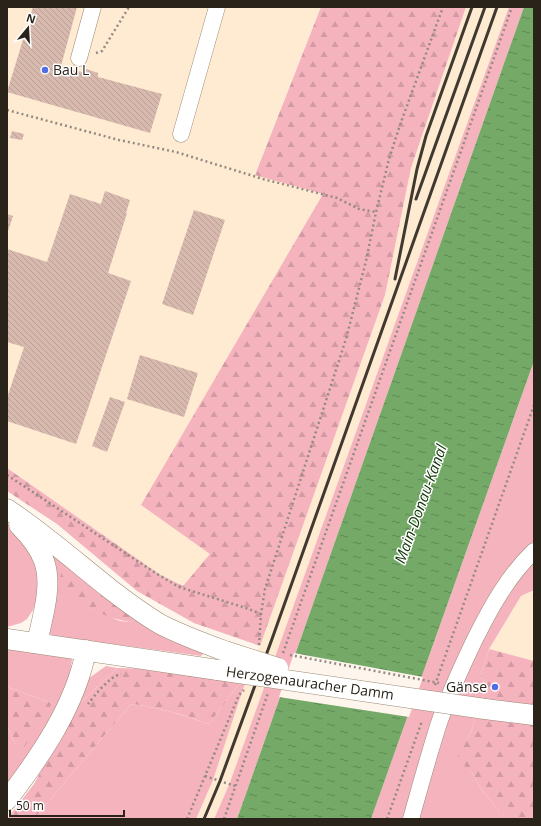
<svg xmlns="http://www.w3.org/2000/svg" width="541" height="826" viewBox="0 0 541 826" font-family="'Open Sans',sans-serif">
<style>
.built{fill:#feebd2}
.green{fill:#f5b3be}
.forest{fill:url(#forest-firs)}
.water{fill:url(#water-ripples)}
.pier{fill:#fef6ed}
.building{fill:url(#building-back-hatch)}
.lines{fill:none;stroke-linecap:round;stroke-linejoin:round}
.minor-casing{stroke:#9b8973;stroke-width:17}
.major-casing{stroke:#9b8973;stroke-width:21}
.path{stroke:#938b82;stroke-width:2.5;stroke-dasharray:2 3;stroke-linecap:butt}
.minor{stroke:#fff;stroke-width:16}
.major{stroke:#fff;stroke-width:20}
.rail{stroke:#403930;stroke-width:3}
.major-bridge-casing{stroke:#9b8973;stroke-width:21;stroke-linecap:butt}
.path-bridge{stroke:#938b82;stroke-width:2.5;stroke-dasharray:2 3;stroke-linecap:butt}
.major-bridge{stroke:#fff;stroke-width:20}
.poi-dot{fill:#506ee3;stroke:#fff;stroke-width:1.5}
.labels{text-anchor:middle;stroke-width:3;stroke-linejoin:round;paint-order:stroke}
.poi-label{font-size:14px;fill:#2a231a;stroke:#fff;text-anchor:start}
.street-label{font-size:14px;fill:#2a231a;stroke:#fff}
.water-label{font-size:15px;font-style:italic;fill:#113506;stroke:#fff}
</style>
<defs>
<pattern id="forest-firs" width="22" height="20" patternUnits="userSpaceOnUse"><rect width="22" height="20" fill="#f5b3be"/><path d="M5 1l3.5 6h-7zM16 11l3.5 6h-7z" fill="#d29aa3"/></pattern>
<pattern id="water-ripples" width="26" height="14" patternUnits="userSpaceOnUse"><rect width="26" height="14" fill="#74a967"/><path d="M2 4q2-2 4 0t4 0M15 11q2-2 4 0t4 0" fill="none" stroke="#5f8954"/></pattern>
<pattern id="building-back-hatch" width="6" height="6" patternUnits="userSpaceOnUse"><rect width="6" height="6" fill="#d7b9ae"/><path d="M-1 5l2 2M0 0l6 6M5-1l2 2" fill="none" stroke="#b99f95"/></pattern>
</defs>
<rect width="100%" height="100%" fill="#fef6ed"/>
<path class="built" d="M 7,7 L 321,7 L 255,174 L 323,194 L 142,505 L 211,554 L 184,586 L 159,574 L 7,468 Z
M 466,7 L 509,7 L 229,785 L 214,819 L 196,819 L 213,780 L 249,671 L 260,646 L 385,295 L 411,168 Z
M 534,590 L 534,661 L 489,649 L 521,596 Z"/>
<path class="green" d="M 509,7 L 524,7 L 237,819 L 214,819 L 229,785 Z
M 534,361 L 534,590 L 521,596 L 489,649 L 480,677 L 487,683 L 471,732 L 466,740 L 464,764 L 472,773 L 483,792 L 506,819 L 371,819 Z
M 7,523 L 23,539 L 37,565 L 39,593 L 33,610 L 27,619 L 21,623 L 7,627 Z
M 43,546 L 67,563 L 89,608 L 120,621 L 131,622 L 138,618 L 205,652 L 201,656 L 54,636 L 47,633 Z
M 7,649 L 71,658 L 72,660 L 68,689 L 61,705 L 7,789 L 7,725 L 15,744 L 52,703 L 7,687 Z
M 106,666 L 117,668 L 76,707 L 89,678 Z
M 249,671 L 213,780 L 196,819 L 34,819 L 131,704 C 158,707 183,715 209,724 Z"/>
<path class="forest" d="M 321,7 L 466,7 L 411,168 L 385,295 L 260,646 L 194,623 L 137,591 L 57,524 L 7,491 L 7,468 L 159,574 L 183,586 L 210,554 L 141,505 L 323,194 L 255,175 Z
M 67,563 L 138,618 L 131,622 C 105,619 81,604 58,591 L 61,573 Z
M 489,649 L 534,661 L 534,819 L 506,819 L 483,792 L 472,773 L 457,759 L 466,740 L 471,732 L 487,683 L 480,677 Z
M 117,668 L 249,671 L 209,724 C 184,715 158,707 131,704 L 34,819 L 7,819 L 34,784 L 76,707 Z
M 7,687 L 52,703 L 23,749 L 15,744 L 7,725 Z"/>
<path class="water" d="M 524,7 L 534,7 L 534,361 L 371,819 L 237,819 Z"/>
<path class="pier" d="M 294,653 L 423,677 L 409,717 L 279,697 Z"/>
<path class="building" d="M 33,7 L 77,7 L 61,66 L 82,72 L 83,68 L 98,73 L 98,77 L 162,94 L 150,133 L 7,92 Z
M 12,131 L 24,134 L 22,140 L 10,138 Z
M 105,191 L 130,200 L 126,213 L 127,213 L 108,273 L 131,281 L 76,444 L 7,421 L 7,398 L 24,347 L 7,342 L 7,249 L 47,262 L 70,194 L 101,204 Z
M 194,210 L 225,220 L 193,315 L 162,304 Z
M 7,214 L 13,216 L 7,234 Z
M 140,355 L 198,373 L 184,417 L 127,399 Z
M 110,397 L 125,402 L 107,452 L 92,446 Z"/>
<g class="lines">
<defs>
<path id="minor" d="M 79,58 L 93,7
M 181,134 L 217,7
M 411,819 C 420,787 429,754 439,723 C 449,694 462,666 475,639 C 491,607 508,576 534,551"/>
<path id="major" d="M 7,509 C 43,533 76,562 110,589 C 127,602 143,614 160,624 C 181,635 203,643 225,651
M 19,525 C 29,535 39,547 44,561 C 53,585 42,619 37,643
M 7,639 L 218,670
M 485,709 L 534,715
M 7,800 C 40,757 76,705 86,650"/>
</defs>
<use href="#minor" class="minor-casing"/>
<use href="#major" class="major-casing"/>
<path class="path" d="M 96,53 L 102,51 L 129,7
M 7,110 L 119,140 L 176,152 L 263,179 L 337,198 L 359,209 L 376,212
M 7,475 L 157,574 L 179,587 L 246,608 L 261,614
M 259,645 L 261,614 L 265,589 L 346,339 L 366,261 L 376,212 L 389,159 L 400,125 L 443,7
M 283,653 L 512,7
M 435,685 L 534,405
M 88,704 C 95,695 110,676 121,674
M 205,776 L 235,786
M 187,819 L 239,695 L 244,690
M 224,819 L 268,693
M 387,819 L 422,721"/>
<use href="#minor" class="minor"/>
<use href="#major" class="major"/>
<path class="rail" d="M 416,199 L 485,7
M 395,279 L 417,169 L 426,136 L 472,7
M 204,819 L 220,781 L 272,639 L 497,7"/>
<defs>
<path id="major-bridge" d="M 225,651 L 278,668
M 218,670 L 485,709"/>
</defs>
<use href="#major-bridge" class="major-bridge-casing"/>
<path class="path-bridge" d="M 290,655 L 439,683"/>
<use href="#major-bridge" class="major-bridge"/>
</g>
<g class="poi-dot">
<circle cx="45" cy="70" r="4"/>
<circle cx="495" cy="687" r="4"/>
</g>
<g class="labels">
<g class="poi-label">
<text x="53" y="75">Bau L</text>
<text x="487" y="692" text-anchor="end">Gänse</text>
</g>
<g class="street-label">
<text transform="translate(310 683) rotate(8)" y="5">Herzogenauracher Damm</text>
</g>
<g class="water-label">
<text transform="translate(421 504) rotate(-70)" y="5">Main-Donau-Kanal</text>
</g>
</g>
<rect width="541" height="826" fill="none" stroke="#2a231a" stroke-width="16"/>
<g transform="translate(28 28) rotate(18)" stroke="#ffffff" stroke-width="3" paint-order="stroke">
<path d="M0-3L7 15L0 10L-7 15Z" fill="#2a231a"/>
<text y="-6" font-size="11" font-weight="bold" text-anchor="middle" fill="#2a231a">N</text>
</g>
<path d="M10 810v6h114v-6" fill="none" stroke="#2a231a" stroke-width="2"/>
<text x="16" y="810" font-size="12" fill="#2a231a" stroke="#ffffff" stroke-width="3" paint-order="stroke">50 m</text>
</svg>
